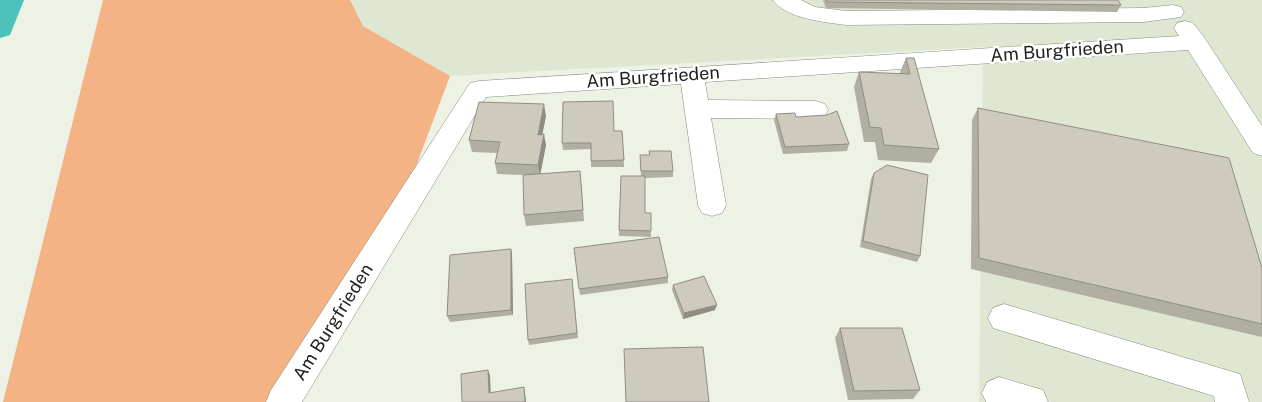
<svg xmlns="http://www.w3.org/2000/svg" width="1262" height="402" viewBox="0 0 1262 402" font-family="'Public Sans',sans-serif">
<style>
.built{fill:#dfe6d1}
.green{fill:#f3b385}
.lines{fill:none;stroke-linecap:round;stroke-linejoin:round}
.canal{fill:#4cc2bb;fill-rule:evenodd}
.minor-casing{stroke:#868a7e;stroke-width:1}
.minor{fill:#fff;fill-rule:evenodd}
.wall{fill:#b1aea2}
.shaded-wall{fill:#908d84}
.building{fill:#cecabc;stroke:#908d84}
.labels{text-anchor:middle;stroke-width:5;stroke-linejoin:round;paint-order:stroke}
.street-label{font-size:18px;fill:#21231e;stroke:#fff}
</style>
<rect width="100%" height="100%" fill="#edf2e4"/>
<path class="built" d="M 350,0 L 1262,0 L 1262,402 L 979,402 L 983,47 L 450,76 L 363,26 Z"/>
<path class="green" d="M 103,0 L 350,0 L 363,26 L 450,76 L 413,174 L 267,402 L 3,402 Z"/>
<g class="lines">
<path class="canal" d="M 0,0 L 24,0 L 10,35 L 0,38 Z"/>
<defs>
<path id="minor" d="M 773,0 L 801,0 L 815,7 L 846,11 L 1144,8 L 1173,5 L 1181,7 L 1184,12 L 1181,17 L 1144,22 L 846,25 C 825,22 786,19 773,0 Z
M 1185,21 L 1193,23 L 1204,37 L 1262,126 L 1262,156 L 1253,153 L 1188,50 L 705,82 L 708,100 L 816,101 L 825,104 L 828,110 L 825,116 L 816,119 L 711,118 L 726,205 L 722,213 L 712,216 L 702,213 L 698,205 L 681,84 L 486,97 L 302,402 L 266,402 L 271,390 L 470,83 L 479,81 L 1179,36 L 1174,28 L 1177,23 Z
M 1004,304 L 1240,374 L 1249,402 L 1215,402 L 1214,396 L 993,328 L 988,318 L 993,308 Z
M 999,377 L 1043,390 L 1048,402 L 986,402 L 982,393 L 987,382 Z"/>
</defs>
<use href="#minor" class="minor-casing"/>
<use href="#minor" class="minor"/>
</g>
<path class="wall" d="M 823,0 L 1118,0 L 1121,5 L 1117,12 L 826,8 Z
M 906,58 L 939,149 L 931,163 L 878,160 L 875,142 L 864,142 L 854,87 L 859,72 L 901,74 L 900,72 Z
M 978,108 L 1262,268 L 1262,337 L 971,269 L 972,120 Z
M 776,114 L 796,117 L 849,144 L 847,151 L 783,154 L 774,120 Z
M 546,116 L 542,134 L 546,145 L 540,174 L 581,182 L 584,221 L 526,226 L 524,215 L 526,175 L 497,174 L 495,163 L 497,153 L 472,152 L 469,140 Z
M 614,131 L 622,131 L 624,167 L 591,167 L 591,149 L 563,150 L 562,143 Z
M 649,151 L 673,171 L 673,177 L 645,178 L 645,213 L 651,231 L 651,237 L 619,236 L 619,230 L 641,176 L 640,155 L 649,155 Z
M 874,173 L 920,256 L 917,262 L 860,247 L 871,179 Z
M 574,248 L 668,277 L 668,283 L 580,295 Z
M 511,249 L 512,255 L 513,315 L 450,322 L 447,316 Z
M 572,279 L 578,338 L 529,345 L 528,340 Z
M 673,285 L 715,310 L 683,319 L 672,290 Z
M 840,328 L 920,390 L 913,399 L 848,400 L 835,338 Z"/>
<path class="shaded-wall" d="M 544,104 L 546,116 L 540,146 L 538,135 Z
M 544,134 L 546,145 L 540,176 L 538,165 Z
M 511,249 L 512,255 L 513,315 L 511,310 Z
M 717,305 L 715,310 L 683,319 L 684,313 Z
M 488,370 L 490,375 L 491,398 L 489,393 Z
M 524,387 L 525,392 L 526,402 L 525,402 Z"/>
<path class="building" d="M 827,0 L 1118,0 L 1121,5 L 827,2 Z
M 906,58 L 914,58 L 939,149 L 884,145 L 881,128 L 870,127 L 859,72 L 910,74 Z
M 613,101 L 614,131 L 622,131 L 624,160 L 591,161 L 591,143 L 562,143 L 563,102 Z
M 479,102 L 544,104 L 538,135 L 544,134 L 538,165 L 495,163 L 500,142 L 469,140 Z
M 978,108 L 1229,158 L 1262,268 L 1262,324 L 979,258 Z
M 837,111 L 849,144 L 785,147 L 776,114 L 795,113 L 796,117 L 827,115 Z
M 649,151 L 671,151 L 673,171 L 641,171 L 640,155 L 650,155 Z
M 887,165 L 928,175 L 920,256 L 863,241 L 874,173 Z
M 580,171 L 583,210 L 524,215 L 523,175 Z
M 621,176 L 645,176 L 645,213 L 651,213 L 651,231 L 619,230 Z
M 659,237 L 668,277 L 579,289 L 574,248 Z
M 511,249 L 511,310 L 447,316 L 450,255 Z
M 704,276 L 717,305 L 684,313 L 673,285 Z
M 572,279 L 577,333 L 528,340 L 525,284 Z
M 840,328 L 902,328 L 920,390 L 854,391 Z
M 703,347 L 709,402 L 626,402 L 624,349 Z
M 488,370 L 489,393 L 524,387 L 525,402 L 462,402 L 461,374 Z"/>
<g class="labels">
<g class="street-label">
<text transform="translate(1057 51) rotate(-4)" y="6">Am Burgfrieden</text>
<text transform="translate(653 77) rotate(-4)" y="6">Am Burgfrieden</text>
<text transform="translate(333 322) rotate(-58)" y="6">Am Burgfrieden</text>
</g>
</g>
</svg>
